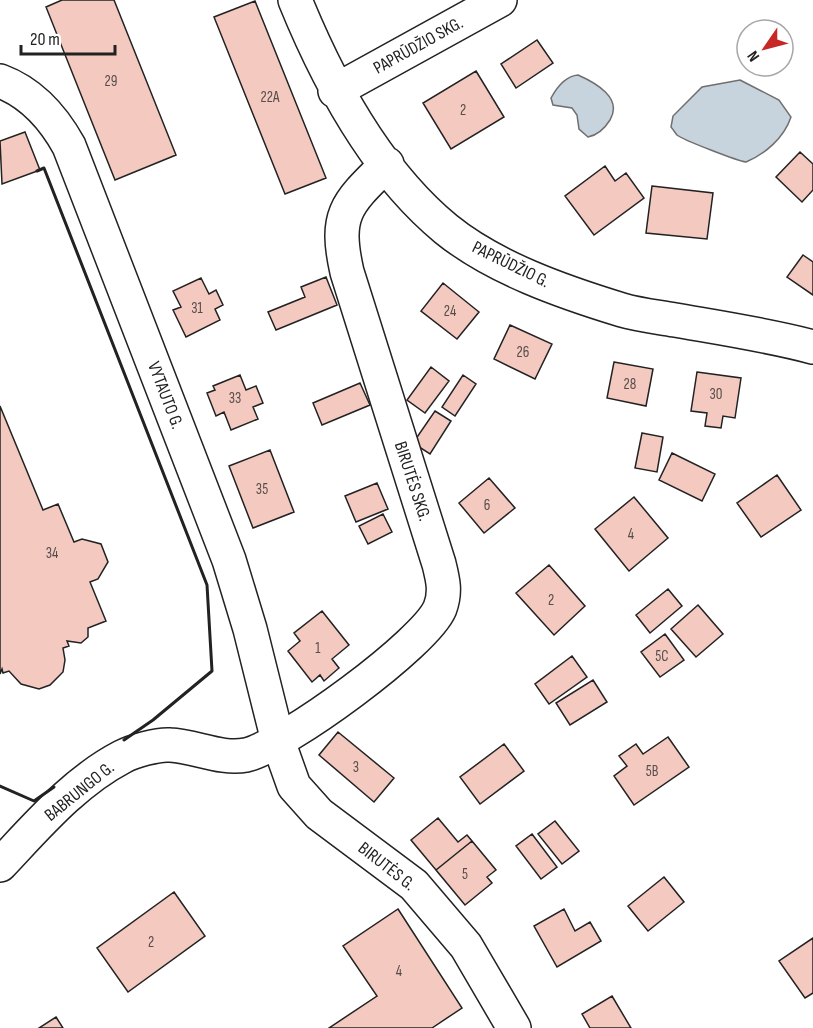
<svg xmlns="http://www.w3.org/2000/svg" width="813" height="1028" viewBox="0 0 813 1028" font-family="'Sofia Sans Condensed',sans-serif">
<style>
.water{fill:#c7d3dd;stroke:#6f6f6f;stroke-width:1.5}
.building{fill:#f3c9c0;stroke:#222;stroke-width:1.5}
.lines{fill:none;stroke-linecap:round;stroke-linejoin:round}
.minor-casing{stroke:#222;stroke-width:36}
.major-casing{stroke:#222;stroke-width:36}
.minor{stroke:#fff;stroke-width:33}
.major{stroke:#fff;stroke-width:33}
.wall{stroke:#222;stroke-width:3}
.labels{text-anchor:middle;stroke-width:4.5;stroke-linejoin:round;paint-order:stroke}
.number-label{font-size:15px;fill:#564c4a}
.street-label{font-size:18px;fill:#222;stroke:#fff}
</style>
<rect width="100%" height="100%" fill="#fff"/>
<path class="water" d="M 578,75 C 596,83 623,98 610,120 C 605,128 598,135 588,137 L 579,129 L 577,115 L 572,108 L 553,105 L 551,98 C 557,87 566,76 578,75 Z
M 740,80 L 779,100 L 791,117 C 784,138 765,154 746,162 C 738,161 683,140 677,135 C 676,134 672,128 671,127 L 673,116 L 702,87 Z"/>
<path class="building" d="M 62,0 L 114,0 L 176,155 L 115,180 L 46,7 Z
M 255,1 L 326,178 L 285,194 L 214,17 Z
M 537,40 L 553,63 L 516,88 L 501,64 Z
M 476,71 L 504,117 L 451,149 L 423,103 Z
M 25,132 L 40,170 L 2,184 L 0,141 Z
M 800,152 L 813,164 L 813,190 L 802,202 L 776,177 Z
M 605,166 L 615,181 L 626,173 L 644,198 L 594,235 L 565,196 Z
M 652,186 L 713,193 L 707,239 L 646,233 Z
M 803,255 L 813,262 L 813,295 L 787,277 Z
M 326,277 L 337,305 L 276,330 L 268,312 L 305,297 L 301,287 Z
M 201,278 L 209,294 L 216,290 L 223,305 L 215,309 L 220,320 L 186,337 L 173,310 L 181,307 L 173,291 Z
M 443,283 L 479,312 L 457,339 L 421,311 Z
M 510,325 L 552,344 L 535,379 L 494,359 Z
M 614,362 L 653,369 L 646,406 L 607,398 Z
M 431,367 L 449,381 L 425,413 L 407,400 Z
M 697,372 L 741,378 L 735,418 L 723,416 L 721,428 L 705,426 L 707,413 L 691,411 Z
M 240,375 L 246,390 L 256,386 L 263,403 L 253,407 L 258,419 L 231,430 L 224,412 L 216,416 L 207,393 L 215,390 L 213,386 Z
M 463,375 L 476,384 L 455,416 L 442,407 Z
M 360,383 L 370,405 L 322,425 L 313,403 Z
M 0,406 L 43,510 L 58,504 L 74,542 L 82,539 L 101,544 L 108,562 L 98,579 L 90,582 L 106,621 L 88,628 L 88,637 L 81,643 L 67,641 L 69,646 L 63,648 L 65,660 L 63,672 L 50,685 L 39,689 L 21,684 L 9,671 L 3,673 L 2,669 L 0,674 Z
M 435,411 L 451,421 L 430,454 L 413,443 Z
M 642,433 L 663,437 L 657,472 L 635,468 Z
M 270,450 L 294,512 L 253,528 L 229,466 Z
M 672,453 L 715,474 L 702,501 L 659,480 Z
M 777,475 L 801,510 L 761,537 L 737,503 Z
M 489,478 L 515,508 L 484,533 L 459,503 Z
M 377,483 L 388,509 L 356,522 L 345,496 Z
M 634,497 L 668,538 L 629,571 L 595,529 Z
M 383,514 L 392,532 L 368,544 L 359,526 Z
M 549,565 L 585,606 L 554,635 L 516,593 Z
M 668,589 L 682,606 L 650,633 L 636,615 Z
M 698,605 L 723,634 L 696,657 L 671,629 Z
M 322,611 L 349,645 L 332,659 L 339,668 L 324,681 L 320,675 L 312,682 L 288,651 L 300,641 L 294,633 Z
M 665,634 L 684,660 L 660,677 L 641,652 Z
M 572,656 L 587,677 L 549,704 L 535,684 Z
M 593,680 L 607,702 L 570,725 L 556,703 Z
M 338,732 L 394,778 L 374,802 L 319,755 Z
M 668,737 L 689,767 L 634,805 L 614,776 L 627,766 L 619,756 L 636,744 L 643,754 Z
M 504,744 L 524,771 L 480,804 L 460,777 Z
M 438,818 L 458,842 L 467,835 L 472,841 L 436,870 L 411,840 Z
M 555,821 L 579,851 L 562,864 L 538,834 Z
M 532,834 L 557,867 L 541,879 L 516,846 Z
M 472,841 L 496,870 L 487,877 L 492,883 L 465,905 L 436,870 Z
M 664,877 L 684,902 L 648,931 L 628,906 Z
M 174,892 L 205,936 L 128,992 L 97,948 Z
M 398,909 L 462,1008 L 432,1028 L 329,1028 L 377,996 L 343,946 Z
M 564,909 L 575,931 L 590,922 L 601,941 L 557,967 L 534,926 Z
M 813,938 L 813,993 L 805,998 L 779,961 Z
M 612,996 L 631,1028 L 590,1028 L 582,1014 Z
M 56,1017 L 63,1028 L 39,1028 Z"/>
<g class="lines">
<defs>
<path id="minor" d="M 295,0 C 328,81 377,172 446,229 C 494,268 563,292 622,310 C 639,315 658,317 675,320 C 721,328 768,335 813,347
M 335,91 L 500,0
M 0,865 C 37,826 74,782 122,757 C 133,751 158,744 170,745 C 195,746 221,760 246,755 C 285,746 426,643 440,608 C 446,592 443,580 439,564 L 347,272 C 334,214 346,204 387,164"/>
<path id="major" d="M 0,81 C 32,93 53,117 69,146 L 229,560 L 250,629 L 278,741 L 294,786 L 319,814 L 414,885 L 466,946 L 514,1028"/>
</defs>
<use href="#minor" class="minor-casing"/>
<use href="#major" class="major-casing"/>
<use href="#minor" class="minor"/>
<use href="#major" class="major"/>
<path class="wall" d="M 37,171 L 44,168 L 207,585 L 212,671 L 153,720 L 124,740
M 0,786 L 34,801 L 54,787"/>
</g>
<g class="labels">
<g class="number-label">
<text x="111" y="86">29</text>
<text x="270" y="102">22A</text>
<text x="463" y="115">2</text>
<text x="197" y="313">31</text>
<text x="450" y="316">24</text>
<text x="523" y="357">26</text>
<text x="630" y="389">28</text>
<text x="716" y="399">30</text>
<text x="235" y="403">33</text>
<text x="262" y="494">35</text>
<text x="487" y="510">6</text>
<text x="631" y="539">4</text>
<text x="52" y="558">34</text>
<text x="551" y="605">2</text>
<text x="318" y="653">1</text>
<text x="662" y="661">5C</text>
<text x="356" y="772">3</text>
<text x="652" y="776">5B</text>
<text x="465" y="879">5</text>
<text x="151" y="947">2</text>
<text x="399" y="976">4</text>
</g>
<g class="street-label">
<text transform="translate(418 45) rotate(-29)" y="6">PAPRŪDŽIO SKG.</text>
<text transform="translate(511 264) rotate(26)" y="6">PAPRŪDŽIO G.</text>
<text transform="translate(166 395) rotate(69)" y="6">VYTAUTO G.</text>
<text transform="translate(413 481) rotate(72)" y="6">BIRUTĖS SKG.</text>
<text transform="translate(79 791) rotate(-39)" y="6">BABRUNGO G.</text>
<text transform="translate(387 866) rotate(38)" y="6">BIRUTĖS G.</text>
</g>
</g>
<g transform="translate(765 48) rotate(235)"><circle r="28" fill="#ffffff" stroke="#a7a7a7" stroke-width="1.5"/>
<path d="M0-4.5L10 22L0 15L-10 22Z" fill="#c62828"/>
<text y="-9" font-size="16" font-weight="bold" text-anchor="middle" fill="#222222">N</text>
</g>
<path d="M21 45v9h94v-9" fill="none" stroke="#222222" stroke-width="3"/>
<text x="30" y="45" font-size="18" fill="#222222" stroke="#ffffff" stroke-width="4.5" paint-order="stroke">20 m</text>
</svg>
